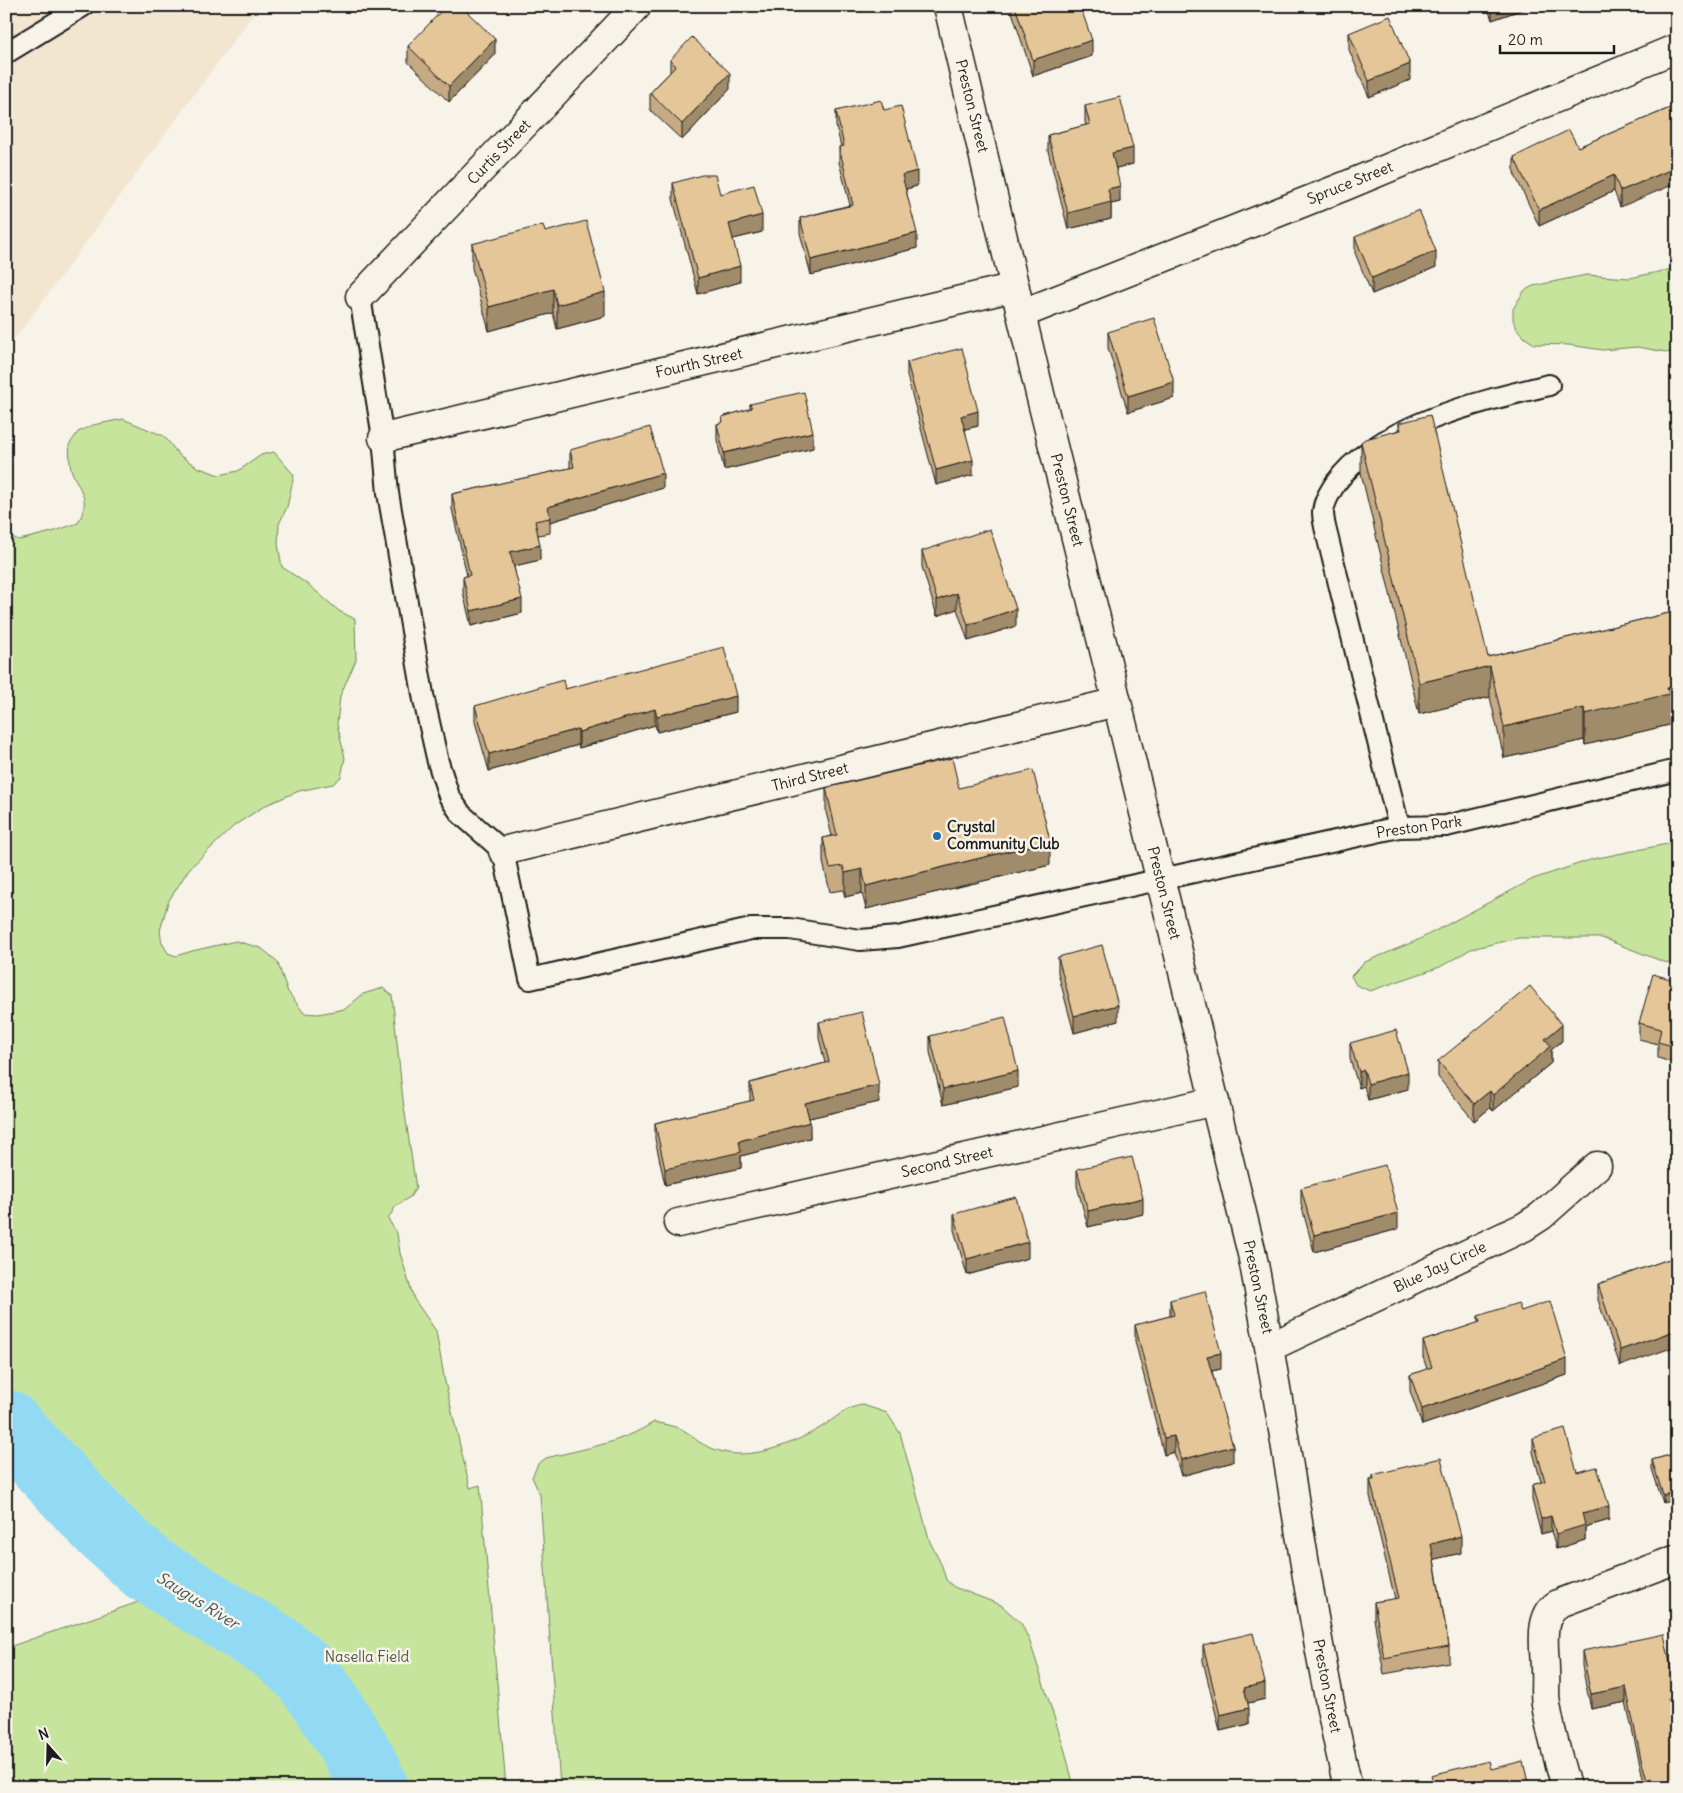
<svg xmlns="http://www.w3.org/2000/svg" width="1683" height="1793" viewBox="0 0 1683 1793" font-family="Delius,sans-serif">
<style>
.built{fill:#f2e6d0}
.green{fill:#c6e49c;stroke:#71805c}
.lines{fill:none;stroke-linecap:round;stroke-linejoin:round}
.river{stroke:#92daf4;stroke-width:69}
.service-casing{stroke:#1c1c1c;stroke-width:24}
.minor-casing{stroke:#1c1c1c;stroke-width:31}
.service{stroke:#f7f3e8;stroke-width:20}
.minor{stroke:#f7f3e8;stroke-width:28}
.wall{fill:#c5aa83;stroke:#1c1c1c}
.shaded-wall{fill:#a08b6a;stroke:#1c1c1c}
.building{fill:#e5c698;stroke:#1c1c1c}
.poi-dot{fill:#1f6fb2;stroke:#f7f3e8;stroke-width:2}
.labels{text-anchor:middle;stroke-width:5;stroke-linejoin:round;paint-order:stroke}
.street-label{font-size:15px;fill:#1c1c1c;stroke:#f7f3e8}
.poi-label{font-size:15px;font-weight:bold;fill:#1c1c1c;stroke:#f7f3e8;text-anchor:start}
.park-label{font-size:15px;fill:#4f5842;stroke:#f7f3e8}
.water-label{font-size:16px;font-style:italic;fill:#3f555d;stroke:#f7f3e8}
</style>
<rect width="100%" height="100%" fill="#f7f3e8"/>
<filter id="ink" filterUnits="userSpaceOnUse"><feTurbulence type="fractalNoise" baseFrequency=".02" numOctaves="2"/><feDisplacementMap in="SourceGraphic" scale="10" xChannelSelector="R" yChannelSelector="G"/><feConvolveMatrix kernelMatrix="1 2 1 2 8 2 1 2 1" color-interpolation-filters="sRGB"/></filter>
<g filter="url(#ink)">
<path class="built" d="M 6,6 L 257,6 L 257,9 L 6,351 Z"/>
<path class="green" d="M 1677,268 L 1677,354 L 1637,347 L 1603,350 L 1569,345 L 1534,344 L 1524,337 L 1517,329 L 1513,320 L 1513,309 L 1524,291 L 1533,286 L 1586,275 L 1630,278 Z
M 123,419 L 164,436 L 179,455 L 197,467 L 219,475 L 238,471 L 261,455 L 274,452 L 294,475 L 287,507 L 279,524 L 278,544 L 282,567 L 310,586 L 339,611 L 355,619 L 356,660 L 340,696 L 337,724 L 345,758 L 341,777 L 333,784 L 299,791 L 266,805 L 235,825 L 189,869 L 168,902 L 160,931 L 162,943 L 168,953 L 176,956 L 192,951 L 236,941 L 261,948 L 277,961 L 288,992 L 304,1013 L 318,1014 L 345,1009 L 363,994 L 383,988 L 392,995 L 403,1100 L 416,1188 L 410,1197 L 396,1206 L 388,1219 L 397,1233 L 400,1253 L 414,1299 L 436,1331 L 445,1382 L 470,1488 L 480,1485 L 506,1787 L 6,1787 L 6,1648 L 150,1598 L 127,1576 L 94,1535 L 6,1437 L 6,535 L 19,540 L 52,532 L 78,523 C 91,498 81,494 72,472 C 69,465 70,453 69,445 L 78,432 L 93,425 Z
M 6,452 C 15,465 11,485 6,499 Z
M 1677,842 L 1677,964 L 1664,962 L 1602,938 L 1518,938 L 1471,949 L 1440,967 L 1370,991 L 1356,985 L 1351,976 L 1365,962 L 1418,940 L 1533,879 L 1593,859 Z
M 863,1405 L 887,1413 L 900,1433 L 930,1542 L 942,1566 L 946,1580 L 954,1587 L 1001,1605 L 1021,1623 L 1030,1642 L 1065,1751 L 1074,1787 L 915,1787 L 913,1783 L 886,1779 L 837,1787 L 560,1787 L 540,1495 L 532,1477 L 538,1464 L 546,1458 C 583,1449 622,1443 654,1422 C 663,1424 675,1426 683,1430 C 689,1433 694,1438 699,1442 C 711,1449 726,1454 739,1454 C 766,1454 796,1442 820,1428 C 835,1419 845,1407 863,1405 Z"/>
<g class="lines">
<path class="river" d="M 6,1424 L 105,1530 L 147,1568 L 278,1649 L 304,1672 L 324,1699 L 360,1758 L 374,1787"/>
<defs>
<path id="service" d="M 6,53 L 83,6
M 360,297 L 383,438 L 388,493 L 424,700 L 438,762 L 449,796 L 461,814 L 503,851 L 530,979 L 751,929 L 790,929 L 860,940 L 898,937 L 1399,827 L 1446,826 L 1677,770
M 1399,827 L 1325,527 C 1324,522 1323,516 1323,512 C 1324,501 1330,492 1335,484 C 1377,425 1482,401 1549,385"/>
<path id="minor" d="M 948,6 L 1041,398 L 1117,702 L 1252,1254 C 1287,1431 1307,1611 1348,1787
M 360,297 L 637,6
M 1021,314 L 1345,186 L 1677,48
M 383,438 L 1015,287
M 503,851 L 1117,702
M 678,1223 L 1215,1101
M 1270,1347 L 1524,1227 L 1541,1216 L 1597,1166
M 1566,1787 C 1559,1760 1550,1732 1546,1704 C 1544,1693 1546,1682 1545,1670 C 1545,1649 1537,1614 1560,1603 L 1677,1559"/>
</defs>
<use href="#service" class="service-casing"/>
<use href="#minor" class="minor-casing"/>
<use href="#service" class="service"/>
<use href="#minor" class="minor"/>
</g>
<path class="wall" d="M 1010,6 L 1080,6 L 1092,56 L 1033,76 Z
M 1487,6 L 1532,6 L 1492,20 Z
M 1349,33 L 1410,80 L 1369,97 L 1349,50 Z
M 408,46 L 495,55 L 449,102 L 408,62 Z
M 670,60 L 730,89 L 682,140 L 650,110 L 650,93 L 670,72 Z
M 1677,105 L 1620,207 L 1614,191 L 1539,226 L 1514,173 L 1514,157 L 1578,147 Z
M 1085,106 L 1133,164 L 1116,168 L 1120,202 L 1111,204 L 1111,219 L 1068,229 L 1048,151 L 1048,135 L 1086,125 L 1085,122 Z
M 884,110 L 917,186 L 906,189 L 917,248 L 811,275 L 800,233 L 800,218 L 850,205 L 839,162 L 839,147 L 841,147 L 836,126 L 836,111 Z
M 673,183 L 720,194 L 762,232 L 733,239 L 740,282 L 698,294 L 673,199 Z
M 545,232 L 605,316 L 557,329 L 553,313 L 489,331 L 472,268 L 472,244 Z
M 1355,237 L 1436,267 L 1372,294 L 1355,253 Z
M 1108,332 L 1174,398 L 1128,412 L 1108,348 Z
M 907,362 L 978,426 L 965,429 L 973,475 L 936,485 L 907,376 Z
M 750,404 L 813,448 L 724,470 L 717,440 L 717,424 L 722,423 L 722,417 L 750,409 Z
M 1399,423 L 1488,657 L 1677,611 L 1677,717 L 1669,719 L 1669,725 L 1585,745 L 1584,740 L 1504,758 L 1490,697 L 1419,714 L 1361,473 L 1361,442 L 1399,430 Z
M 570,450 L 663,488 L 550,522 L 550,533 L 538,535 L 540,560 L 514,566 L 522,613 L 471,626 L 463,592 L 463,577 L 467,576 L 452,509 L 452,494 L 570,468 Z
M 922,551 L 1016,626 L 968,641 L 957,609 L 937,616 L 922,567 Z
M 565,689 L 736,712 L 657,732 L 655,725 L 579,748 L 578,745 L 489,771 L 475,722 L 475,706 Z
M 826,788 L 959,788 L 1050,865 L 866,909 L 862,893 L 845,897 L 843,890 L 830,892 L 823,862 L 823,838 L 832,836 L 826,812 Z
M 1058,957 L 1118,1021 L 1074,1033 L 1058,973 Z
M 1677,981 L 1677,1064 L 1658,1058 L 1658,1044 L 1639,1039 L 1639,1023 Z
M 819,1022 L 879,1102 L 809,1118 L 810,1138 L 741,1156 L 741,1168 L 665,1185 L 655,1139 L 655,1123 L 750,1101 L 750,1083 L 825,1063 L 819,1038 Z
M 930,1036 L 1018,1087 L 943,1105 L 930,1052 Z
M 1562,1041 L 1551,1050 L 1551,1063 L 1493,1111 L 1490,1108 L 1474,1121 L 1438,1077 L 1438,1061 Z
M 1350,1043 L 1408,1089 L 1368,1100 L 1364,1086 L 1359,1088 L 1350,1059 Z
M 1077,1169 L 1143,1214 L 1088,1227 L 1077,1186 Z
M 1301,1188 L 1398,1229 L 1314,1252 L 1301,1204 Z
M 954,1214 L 1028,1258 L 967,1275 L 954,1230 Z
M 1672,1258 L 1620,1366 L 1598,1300 L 1598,1284 Z
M 1170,1300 L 1221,1369 L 1212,1371 L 1233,1462 L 1181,1476 L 1174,1452 L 1164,1455 L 1135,1341 L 1135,1325 L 1170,1316 Z
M 1521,1311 L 1567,1375 L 1422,1425 L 1410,1391 L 1410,1375 L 1427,1369 L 1423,1357 L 1423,1341 L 1478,1323 L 1478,1316 Z
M 1533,1438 L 1577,1472 L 1609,1520 L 1585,1527 L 1585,1540 L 1556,1549 L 1551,1531 L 1541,1534 L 1532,1500 L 1532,1485 L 1541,1482 L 1533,1452 Z
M 1677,1453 L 1663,1503 L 1652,1469 L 1652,1460 Z
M 1373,1475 L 1461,1553 L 1434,1559 L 1449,1646 L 1449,1662 L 1384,1674 L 1374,1619 L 1374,1602 L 1395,1599 L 1370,1496 L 1370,1479 L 1373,1479 Z
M 1203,1645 L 1265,1699 L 1248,1703 L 1249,1724 L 1220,1731 L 1203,1661 Z
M 1582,1651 L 1677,1696 L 1677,1713 L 1672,1714 L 1677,1787 L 1645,1787 L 1626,1702 L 1591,1709 L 1582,1666 Z"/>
<path class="shaded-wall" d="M 831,6 L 841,6 L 831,9 Z
M 1492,6 L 1532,6 L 1492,20 Z
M 495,39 L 495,55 L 449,102 L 449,86 Z
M 1092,40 L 1092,56 L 1033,76 L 1033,60 Z
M 1410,64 L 1410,80 L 1369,97 L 1369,81 Z
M 730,73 L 730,89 L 682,140 L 682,124 Z
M 1133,148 L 1133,164 L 1112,169 L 1112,153 Z
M 1677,167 L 1677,183 L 1620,207 L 1620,191 Z
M 917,171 L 917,186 L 902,190 L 902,175 Z
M 1614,175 L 1614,191 L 1539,226 L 1539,210 Z
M 1120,186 L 1120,202 L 1111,204 L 1111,219 L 1068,229 L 1068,213 L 1108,189 Z
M 762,215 L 762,232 L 729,240 L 729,224 Z
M 917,233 L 917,248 L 811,275 L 811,260 Z
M 1436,251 L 1436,267 L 1372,294 L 1372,278 Z
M 740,266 L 740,282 L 698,294 L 698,278 Z
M 553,289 L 553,313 L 489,331 L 489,307 Z
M 605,292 L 605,316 L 557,329 L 557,305 Z
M 1174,382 L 1174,398 L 1128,412 L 1128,396 Z
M 978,411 L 978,426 L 961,430 L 961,416 Z
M 813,432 L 813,448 L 724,470 L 724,453 Z
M 973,460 L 973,475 L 936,485 L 936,470 Z
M 663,473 L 663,488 L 550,522 L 548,507 Z
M 540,545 L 540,560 L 510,567 L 510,552 Z
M 957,593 L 957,609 L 937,616 L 937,600 Z
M 522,599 L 522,613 L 471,626 L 471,611 Z
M 1016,609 L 1016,626 L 968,641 L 968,625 Z
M 1490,666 L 1490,697 L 1419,714 L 1419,683 Z
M 1677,686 L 1677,717 L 1669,719 L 1669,725 L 1585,745 L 1585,714 Z
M 736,696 L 736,712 L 657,732 L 657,716 Z
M 1584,708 L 1584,740 L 1504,758 L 1504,727 Z
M 655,709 L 655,725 L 579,748 L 579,732 Z
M 578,729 L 578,745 L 489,771 L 489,754 Z
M 1050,841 L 1050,865 L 866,909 L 866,886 Z
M 862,869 L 862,893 L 845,897 L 845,873 Z
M 1118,1005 L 1118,1021 L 1074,1033 L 1074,1016 Z
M 1562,1025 L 1562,1041 L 1551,1050 L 1551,1063 L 1493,1111 L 1493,1095 L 1545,1039 Z
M 1364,1070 L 1364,1086 L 1359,1088 L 1359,1072 Z
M 1018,1071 L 1018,1087 L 943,1105 L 943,1089 Z
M 1408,1072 L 1408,1089 L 1368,1100 L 1368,1084 Z
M 879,1085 L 879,1102 L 805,1119 L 805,1103 Z
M 1490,1091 L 1490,1108 L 1474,1121 L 1474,1104 Z
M 810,1122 L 810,1138 L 741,1156 L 741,1168 L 665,1185 L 665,1169 L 739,1141 Z
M 1143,1198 L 1143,1214 L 1088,1227 L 1088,1211 Z
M 1398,1213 L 1398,1229 L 1314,1252 L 1314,1235 Z
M 1028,1242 L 1028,1258 L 967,1275 L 967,1259 Z
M 1677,1330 L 1677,1346 L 1620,1366 L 1620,1350 Z
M 1221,1353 L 1221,1369 L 1207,1372 L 1207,1356 Z
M 1567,1359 L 1567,1375 L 1422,1425 L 1422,1409 Z
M 1174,1436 L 1174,1452 L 1164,1455 L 1164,1438 Z
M 1233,1446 L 1233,1462 L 1181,1476 L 1181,1460 Z
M 1677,1491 L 1677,1499 L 1663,1503 L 1663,1495 Z
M 1609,1506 L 1609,1520 L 1585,1527 L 1585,1540 L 1556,1549 L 1556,1534 L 1582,1513 Z
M 1551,1516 L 1551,1531 L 1541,1534 L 1541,1519 Z
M 1461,1536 L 1461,1553 L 1431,1560 L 1431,1544 Z
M 1265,1683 L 1265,1699 L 1244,1704 L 1244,1688 Z
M 1626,1687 L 1626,1702 L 1591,1709 L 1591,1694 Z
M 1249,1708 L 1249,1724 L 1220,1731 L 1220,1715 Z"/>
<path class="building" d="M 446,6 L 461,6 L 495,39 L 449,86 L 408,46 Z
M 1015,6 L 1080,6 L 1092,40 L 1033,60 Z
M 1390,16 L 1410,64 L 1369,81 L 1349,33 Z
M 692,37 L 730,73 L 682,124 L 650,93 L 676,66 L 670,60 Z
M 1120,97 L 1133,148 L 1112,153 L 1120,186 L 1108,189 L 1111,202 L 1068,213 L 1048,135 L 1090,124 L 1085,106 Z
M 881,100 L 884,110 L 901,106 L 917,171 L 902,175 L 917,233 L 811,260 L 800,218 L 853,205 L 839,147 L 844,146 L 836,111 Z
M 1677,105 L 1677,167 L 1620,191 L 1614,175 L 1539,210 L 1514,157 L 1569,130 L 1578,147 Z
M 702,175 L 715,175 L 720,194 L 754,185 L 762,215 L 729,224 L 740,266 L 698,278 L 673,183 Z
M 1419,210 L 1436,251 L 1372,278 L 1355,237 Z
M 586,221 L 605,292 L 557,305 L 553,289 L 489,307 L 472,244 L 543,225 L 545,232 Z
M 1154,318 L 1174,382 L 1128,396 L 1108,332 Z
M 962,348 L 978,411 L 961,416 L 973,460 L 936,470 L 907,362 Z
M 804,392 L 813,432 L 724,453 L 717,424 L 723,422 L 722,417 L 752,408 L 750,404 Z
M 1430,415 L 1488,657 L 1677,611 L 1677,686 L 1667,688 L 1669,694 L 1585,714 L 1584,708 L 1504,727 L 1490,666 L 1419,683 L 1361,442 L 1365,439 L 1401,430 L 1399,423 Z
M 650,427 L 663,473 L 548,507 L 550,518 L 535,521 L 540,545 L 510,552 L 522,599 L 471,611 L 463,577 L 470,575 L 452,494 L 574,467 L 570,450 Z
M 990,529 L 1016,609 L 968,625 L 957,593 L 937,600 L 922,551 Z
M 724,647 L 736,696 L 657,716 L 655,709 L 579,732 L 578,729 L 489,754 L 475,706 L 563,680 L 565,689 Z
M 952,758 L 959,788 L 1033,770 L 1050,841 L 866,886 L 862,869 L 845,873 L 843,866 L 830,868 L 823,838 L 837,835 L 826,788 Z
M 1102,945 L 1118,1005 L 1074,1016 L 1058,957 Z
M 1653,974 L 1677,981 L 1677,1047 L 1658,1042 L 1661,1029 L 1639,1023 Z
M 1530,986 L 1562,1025 L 1545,1039 L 1551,1046 L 1493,1095 L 1490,1091 L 1474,1104 L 1438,1061 Z
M 862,1012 L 879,1085 L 805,1103 L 810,1122 L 739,1141 L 741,1152 L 665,1169 L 655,1123 L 754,1100 L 750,1083 L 829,1062 L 819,1022 Z
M 1005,1017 L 1018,1071 L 943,1089 L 930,1036 Z
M 1396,1030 L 1408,1072 L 1368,1084 L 1364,1070 L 1359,1072 L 1350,1043 Z
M 1132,1157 L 1143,1198 L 1088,1211 L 1077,1169 Z
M 1385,1165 L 1398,1213 L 1314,1235 L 1301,1188 Z
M 1016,1197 L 1028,1242 L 967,1259 L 954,1214 Z
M 1672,1258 L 1677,1271 L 1677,1330 L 1620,1350 L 1598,1284 Z
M 1205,1291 L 1221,1353 L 1207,1356 L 1233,1446 L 1181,1460 L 1174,1436 L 1164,1438 L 1135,1325 L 1174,1315 L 1170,1300 Z
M 1550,1301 L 1567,1359 L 1422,1409 L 1410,1375 L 1432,1367 L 1423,1341 L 1480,1322 L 1478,1316 L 1518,1303 L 1521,1311 Z
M 1565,1429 L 1577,1472 L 1597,1467 L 1609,1506 L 1582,1513 L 1585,1525 L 1556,1534 L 1551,1516 L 1541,1519 L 1532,1485 L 1545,1481 L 1533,1438 Z
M 1677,1453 L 1677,1491 L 1663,1495 L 1652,1460 Z
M 1441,1458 L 1461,1536 L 1431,1544 L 1449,1646 L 1384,1658 L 1374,1602 L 1399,1598 L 1370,1479 L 1374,1479 L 1373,1475 Z
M 1253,1633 L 1265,1683 L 1244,1688 L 1249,1708 L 1220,1715 L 1203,1645 Z
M 1664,1634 L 1677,1696 L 1677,1697 L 1668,1699 L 1677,1738 L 1677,1787 L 1649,1787 L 1641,1759 L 1626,1687 L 1591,1694 L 1582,1651 Z
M 1489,1761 L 1491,1769 L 1523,1761 L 1529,1787 L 1412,1787 L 1433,1781 L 1431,1775 Z"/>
</g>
<circle class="poi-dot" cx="937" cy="836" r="5"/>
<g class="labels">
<g class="street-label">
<text transform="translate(972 106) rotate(76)" y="5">Preston Street</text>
<text transform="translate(499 152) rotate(-46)" y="5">Curtis Street</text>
<text transform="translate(1350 183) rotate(-22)" y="5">Spruce Street</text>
<text transform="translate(699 363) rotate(-13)" y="5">Fourth Street</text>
<text transform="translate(1067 500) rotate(76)" y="5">Preston Street</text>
<text transform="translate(810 777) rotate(-14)" y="5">Third Street</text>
<text transform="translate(1419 827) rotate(-8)" y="5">Preston Park</text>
<text transform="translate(1164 893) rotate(76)" y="5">Preston Street</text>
<text transform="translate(947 1162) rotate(-13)" y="5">Second Street</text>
<text transform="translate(1440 1267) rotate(-25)" y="5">Blue Jay Circle</text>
<text transform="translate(1258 1287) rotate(78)" y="5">Preston Street</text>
<text transform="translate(1327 1686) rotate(79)" y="5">Preston Street</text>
</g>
<g class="poi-label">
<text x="947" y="832">Crystal<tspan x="947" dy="17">Community Club</tspan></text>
</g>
<g class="park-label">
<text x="367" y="1662">Nasella Field</text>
</g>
<g class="water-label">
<text transform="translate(198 1600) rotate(32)" y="6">Saugus River</text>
</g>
</g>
<rect width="1683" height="1793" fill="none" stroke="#f7f3e8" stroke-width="25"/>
<rect x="12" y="12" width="1658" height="1768" fill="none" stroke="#1c1c1c" stroke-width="2" filter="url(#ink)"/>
<g transform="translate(48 1746) rotate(340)" stroke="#f7f3e8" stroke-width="4" paint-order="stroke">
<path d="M0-4L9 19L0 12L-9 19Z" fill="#1c1c1c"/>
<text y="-8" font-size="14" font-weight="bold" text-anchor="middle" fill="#1c1c1c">N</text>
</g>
<path d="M1500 45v8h114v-8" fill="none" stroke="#1c1c1c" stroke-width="2.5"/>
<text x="1508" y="45" font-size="15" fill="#1c1c1c" stroke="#f7f3e8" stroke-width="4" paint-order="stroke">20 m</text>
</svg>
